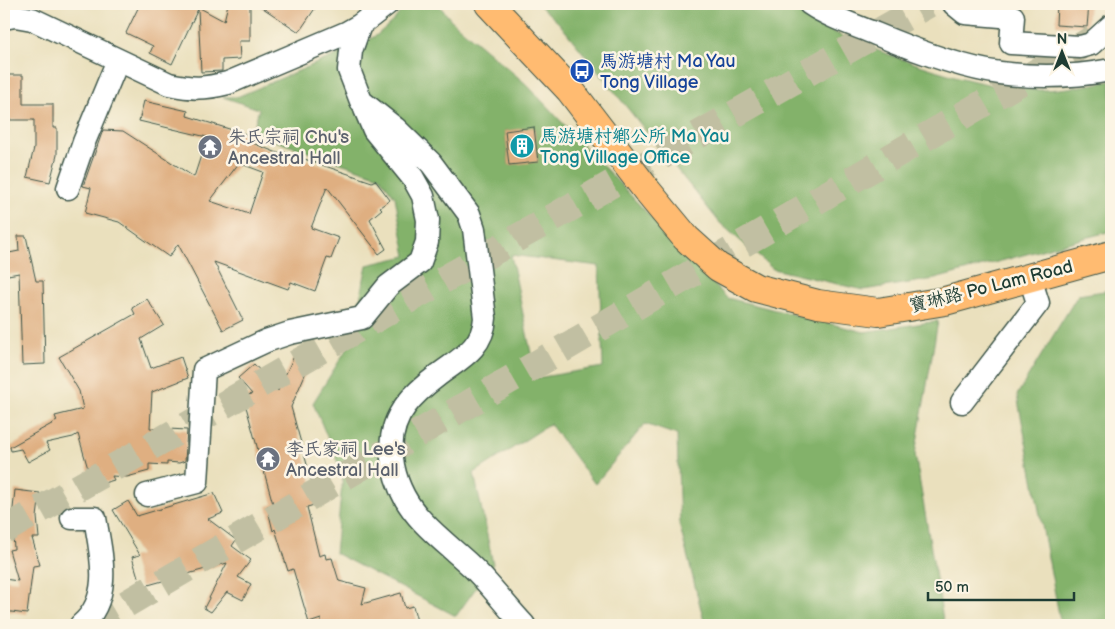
<svg xmlns="http://www.w3.org/2000/svg" width="1115" height="629" viewBox="0 0 1115 629" font-family="'Balsamiq Sans','LXGW WenKai TC',sans-serif">
<style>
.forest{fill:#83b26b;stroke:#517850;fill-rule:evenodd}
.building{fill:#dfaf81;fill-rule:evenodd}
.lines{fill:none;stroke-linecap:round;stroke-linejoin:round}
.highway-tunnel{stroke:#c1bfa2;stroke-width:28;stroke-dasharray:28 14;stroke-linecap:butt}
.minor-casing{stroke:#3d5549;stroke-width:25}
.major-casing{stroke:#3d5549;stroke-width:30}
.minor{stroke:#fff;stroke-width:22}
.major{stroke:#ffbb71;stroke-width:28}
.labels{text-anchor:middle;stroke-width:5;stroke-linejoin:round;paint-order:stroke}
.transit-label{font-size:18px;fill:#164399;stroke:#fcf5e5;text-anchor:start}
.culture-label{font-size:18px;fill:#0d838f;stroke:#fcf5e5;text-anchor:start}
.worship-label{font-size:18px;fill:#5b616d;stroke:#fcf5e5;text-anchor:start}
.street-label{font-size:18px;fill:#1f3d34;stroke:#fcf5e5}
</style>
<rect width="100%" height="100%" fill="#fcf5e5"/>
<filter id="ink" filterUnits="userSpaceOnUse"><feTurbulence type="fractalNoise" baseFrequency=".02" numOctaves="2"/><feDisplacementMap in="SourceGraphic" scale="10" xChannelSelector="R" yChannelSelector="G"/><feConvolveMatrix kernelMatrix="1 2 1 2 8 2 1 2 1" color-interpolation-filters="sRGB"/></filter>
<filter id="wash" filterUnits="userSpaceOnUse"><feTurbulence type="fractalNoise" baseFrequency=".0096" numOctaves="4" result="noise"/><feDisplacementMap in="SourceGraphic" scale="20" xChannelSelector="R" yChannelSelector="G"/><feGaussianBlur stdDeviation="1.12" result="paint"/><feColorMatrix in="noise" values="0 0 0 0 0 0 0 0 0 0 0 0 0 0 0 0 0 1.4 0 .05"/><feComposite in="paint" operator="in"/></filter>
<g filter="url(#wash)">
<rect width="100%" height="100%" fill="#eae0bd"/>
<path class="forest" d="M 406,4 L 438,4 L 451,20 L 526,84 L 727,298 L 864,332 L 938,321 L 915,454 L 944,625 L 705,625 L 680,527 L 677,435 L 645,424 L 595,484 L 550,424 L 474,473 L 493,564 L 456,616 L 335,553 L 343,475 L 313,403 L 351,342 L 367,265 L 406,256 L 395,197 L 379,176 L 252,133 L 259,109 L 223,97 L 237,97 L 355,47 L 377,35 L 394,20 ZM 534,128 L 538,161 L 509,165 L 505,131 ZM 511,255 L 599,266 L 603,367 L 536,378 Z
M 538,4 L 784,4 C 821,29 862,46 905,60 C 948,75 993,89 1039,90 C 1063,90 1088,85 1111,81 L 1111,231 L 935,279 L 863,290 L 773,269 L 720,223 L 559,23 Z
M 1111,290 L 1111,625 L 1061,625 L 1017,395 L 1078,295 Z"/>
<g id="blocks">
<path class="building" d="M 140,4 L 200,4 L 198,7 L 224,21 L 228,4 L 250,4 L 250,41 L 239,41 L 240,59 L 222,60 L 222,71 L 201,72 L 198,9 L 172,64 L 150,53 L 153,46 L 126,33 Z
M 257,4 L 318,4 L 299,32 Z
M 1057,4 L 1089,4 L 1087,27 L 1056,25 Z
M 4,75 L 23,75 L 23,104 L 53,104 L 53,128 L 57,128 L 57,155 L 50,182 L 27,177 L 34,148 L 34,120 L 4,120 Z
M 144,101 L 188,111 L 187,116 L 252,136 L 250,142 L 280,154 L 281,151 L 372,182 L 375,180 L 390,200 L 380,207 L 382,209 L 370,219 L 386,249 L 379,254 L 327,187 L 311,228 L 339,238 L 331,259 L 327,258 L 315,291 L 291,282 L 288,289 L 214,262 L 243,320 L 223,330 L 178,244 L 169,257 L 119,222 L 85,213 L 91,188 L 83,186 L 103,130 L 123,131 L 194,177 L 207,137 L 139,121 ZM 239,163 L 263,172 L 249,214 L 210,201 Z
M 534,127 L 538,162 L 509,165 L 505,131 Z
M 18,236 L 26,236 L 36,281 L 43,281 L 45,364 L 22,365 L 19,273 L 8,275 L 4,259 L 4,254 L 19,251 Z
M 147,299 L 164,325 L 141,339 L 151,368 L 181,357 L 188,378 L 152,392 L 150,428 L 187,430 L 185,461 L 179,463 L 167,462 L 167,465 L 149,464 L 149,471 L 127,477 L 112,476 L 114,480 L 93,486 L 78,434 L 73,437 L 46,443 L 50,450 L 28,462 L 21,449 L 11,451 L 10,447 L 57,421 L 55,416 L 83,409 L 79,391 L 59,357 L 135,314 L 132,308 Z
M 294,356 L 310,363 L 291,407 L 318,504 L 307,507 L 319,556 L 325,554 L 326,559 L 332,558 L 339,581 L 366,588 L 362,604 L 401,593 L 405,608 L 413,606 L 418,625 L 321,625 L 321,619 L 309,623 L 293,569 L 288,571 L 275,529 L 273,531 L 267,506 L 273,504 L 243,396 L 252,394 L 238,378 L 254,364 L 278,391 Z
M 15,490 L 40,493 L 37,517 L 39,538 L 32,538 L 40,565 L 33,566 L 27,614 L 4,611 L 4,579 L 18,581 L 9,550 L 14,549 L 12,518 Z
M 214,493 L 223,513 L 208,519 L 236,540 L 232,546 L 251,560 L 238,577 L 251,584 L 243,600 L 227,592 L 211,612 L 204,608 L 227,563 L 141,587 L 132,557 L 140,555 L 113,510 L 128,501 L 137,516 Z"/>
</g>
</g>
<g filter="url(#ink)">
<use href="#blocks" fill-opacity="0" stroke="#3d5549" stroke-width="1"/>
<g class="lines">
<path class="highway-tunnel" d="M 4,530 L 928,4
M 90,625 L 1095,38"/>
<defs>
<path id="minor" d="M 387,4 L 360,25 L 351,51 L 349,70 L 361,101 L 395,128 L 431,163 L 469,214 L 474,229 L 485,318 C 483,349 459,359 437,376 C 425,385 415,393 406,405 C 378,441 394,492 423,522 C 438,538 455,551 471,566 C 490,584 506,606 524,625
M 810,4 C 829,17 854,25 876,34 C 912,49 962,68 1000,73 C 1038,78 1074,77 1111,70
M 954,4 L 965,13 L 1013,17 L 1011,43 L 1080,47 L 1091,44 L 1111,26
M 4,18 L 15,16 L 32,19 L 169,84 C 193,89 204,89 228,83 L 346,33 L 360,25
M 68,188 L 84,142 L 118,60
M 962,402 L 1038,303 L 1030,278
M 147,495 L 197,482 L 204,370 L 266,341 L 290,333 L 362,318 L 388,286 L 420,262 L 427,242 L 428,220 L 423,196 L 413,178 L 374,130 L 365,109
M 72,518 L 95,518 C 101,554 113,598 81,625"/>
<path id="major" d="M 489,4 L 570,90 L 648,192 L 686,238 L 718,267 L 756,288 L 818,304 L 878,312 L 945,301 L 1111,255"/>
</defs>
<use href="#minor" class="minor-casing"/>
<use href="#major" class="major-casing"/>
<use href="#minor" class="minor"/>
<use href="#major" class="major"/>
</g>
</g>
<defs>
<symbol id="bus-disc" viewBox="-11 -11 22 22"><circle r="9.5" fill="#1a4fb4" stroke="#fcf5e5"/><path d="M-5-6H5V4H4V6H2V4H-2V6H-4V4H-5ZM-3.5-4V0h7V-4ZM-3.5 1.2v1.5H-2V1.2ZM2 1.2v1.5H3.5V1.2Z" fill="#fff"/></symbol>
<symbol id="building-disc" viewBox="-11 -11 22 22"><circle r="9.5" fill="#0f9aa8" stroke="#fcf5e5"/><path d="M-4-6H4V6H1V3H-1V6H-4ZM-2.5-4.3h1.7v1.8h-1.7ZM.8-4.3h1.7v1.8H.8ZM-2.5-1h1.7V.8h-1.7ZM.8-1h1.7V.8H.8Z" fill="#fff"/></symbol>
<symbol id="temple-disc" viewBox="-11 -11 22 22"><circle r="9.5" fill="#6b7280" stroke="#fcf5e5"/><path d="M0-6L5-2H3V0L6.5 2.5H4V6H1.5V3h-3V6H-4V2.5H-6.5L-3 0V-2H-5Z" fill="#fff"/></symbol>
</defs>
<g fill-rule="evenodd">
<use href="#bus-disc" x="568" y="57" width="28" height="28"/>
<use href="#building-disc" x="508" y="132" width="28" height="28"/>
<use href="#temple-disc" x="196" y="133" width="28" height="28"/>
<use href="#temple-disc" x="254" y="445" width="28" height="28"/>
</g>
<g class="labels">
<g class="transit-label">
<text x="600" y="67">馬游塘村 Ma Yau<tspan x="600" dy="21">Tong Village</tspan></text>
</g>
<g class="culture-label">
<text x="540" y="142">馬游塘村鄉公所 Ma Yau<tspan x="540" dy="21">Tong Village Office</tspan></text>
</g>
<g class="worship-label">
<text x="228" y="143">朱氏宗祠 Chu's<tspan x="228" dy="21">Ancestral Hall</tspan></text>
<text x="286" y="455">李氏家祠 Lee's<tspan x="286" dy="21">Ancestral Hall</tspan></text>
</g>
<g class="street-label">
<text transform="translate(991 286) rotate(-14)" y="6">寶琳路 Po Lam Road</text>
</g>
</g>
<rect width="1115" height="629" fill="none" stroke="#fcf5e5" stroke-width="20"/>
<g transform="translate(1062 52)" stroke="#fcf5e5" stroke-width="4" paint-order="stroke">
<path d="M0-4L9 19L0 12L-9 19Z" fill="#1f3d34"/>
<text y="-8" font-size="14" font-weight="bold" text-anchor="middle" fill="#1f3d34">N</text>
</g>
<path d="M928 592v8h146v-8" fill="none" stroke="#1f3d34" stroke-width="2.5"/>
<text x="935" y="592" font-size="15" fill="#1f3d34" stroke="#fcf5e5" stroke-width="4" paint-order="stroke">50 m</text>
</svg>
